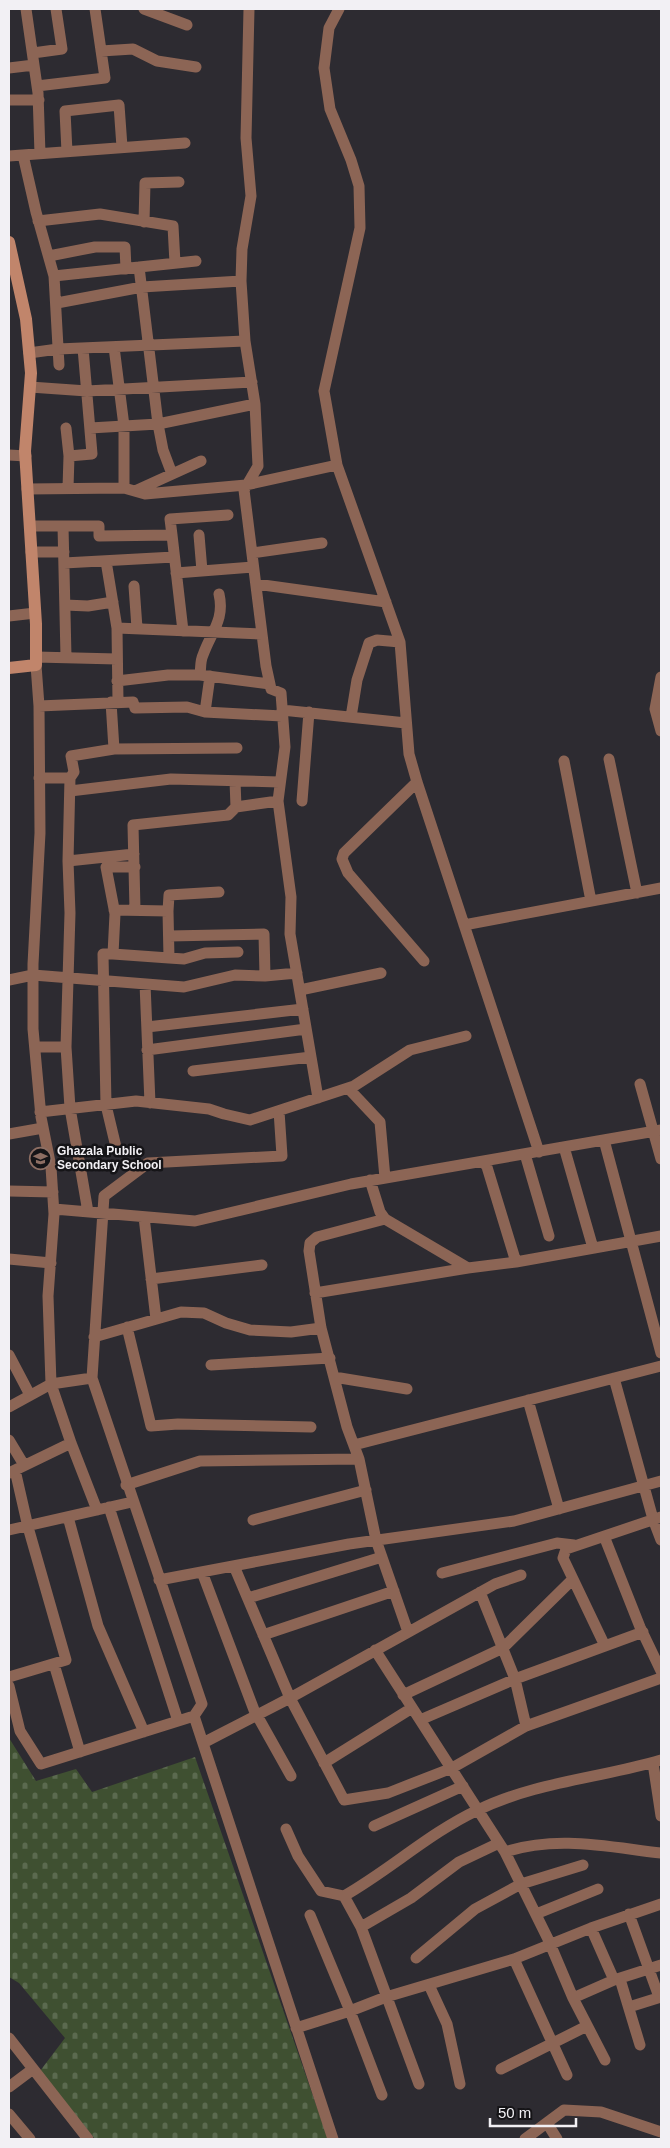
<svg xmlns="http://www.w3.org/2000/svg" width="670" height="2148" viewBox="0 0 670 2148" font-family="Helvetica,sans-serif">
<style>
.cemetery{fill:url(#cemetery-stones)}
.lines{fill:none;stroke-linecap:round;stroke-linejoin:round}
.street{stroke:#8c6555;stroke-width:11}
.secondary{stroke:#c1856b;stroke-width:12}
.labels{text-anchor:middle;stroke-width:5;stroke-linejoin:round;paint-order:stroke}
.poi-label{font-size:12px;font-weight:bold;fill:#f2f0f4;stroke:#151417;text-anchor:start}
</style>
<defs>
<pattern id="cemetery-stones" width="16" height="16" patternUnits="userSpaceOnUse" patternTransform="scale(1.25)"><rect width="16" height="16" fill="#3f5031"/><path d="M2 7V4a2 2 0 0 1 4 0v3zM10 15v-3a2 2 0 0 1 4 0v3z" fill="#5b6a4f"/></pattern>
</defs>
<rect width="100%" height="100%" fill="#2d2b31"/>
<path class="cemetery" d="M 9,1738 L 36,1781 L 76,1769 L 92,1792 L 195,1757 L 328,2139 L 95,2139 L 40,2071 L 65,2038 L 19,1983 L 9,1977 Z"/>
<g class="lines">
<path class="street" d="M 26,9 L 38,93 L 40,154
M 144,9 L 187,25
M 249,9 L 246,138 L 251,196 L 242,249 L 241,281 L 245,341 L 255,404 L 258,466 L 244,490 L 266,666 L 271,689 L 281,693 L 285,747 L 278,801 L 291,897 L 290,934 L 318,1098
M 339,9 L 329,28 L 324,68 L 330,109 L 351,160 L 359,186 L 360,228 L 324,391 L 337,465 L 400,642 L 409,754 L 417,782 L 539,1152
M 101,51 L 133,49 L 157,61 L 196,67
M 33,53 L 62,49 L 56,9
M 9,68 L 34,65
M 37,86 L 105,78 L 95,9
M 9,100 L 39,100
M 67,152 L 65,111 L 119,105 L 122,147
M 23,155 L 36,212 L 54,276 L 59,365
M 9,156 L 185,143
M 38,221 L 100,214 L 173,226 L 175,263
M 144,222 L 145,183 L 179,182
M 49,256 L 95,247 L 125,247 L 126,269
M 139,267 L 158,424 L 163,450 L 172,474
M 54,276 L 196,261
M 57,303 L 142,287 L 241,281
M 114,347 L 124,426 L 124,488
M 29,353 L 58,349 L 245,341
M 30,387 L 87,391 L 252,382
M 66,428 L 69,456 L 68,488
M 90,428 L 158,424 L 255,404
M 9,455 L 26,456
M 69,456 L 92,454 L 83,348
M 27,489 L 124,488 L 145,494 L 246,485 L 337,465
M 135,491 L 201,461
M 30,526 L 99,526 L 99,536 L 172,535 L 170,519 L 228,515
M 63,526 L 66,657
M 172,535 L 183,631
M 199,535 L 202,571
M 31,552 L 64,552
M 252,553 L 322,543
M 106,561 L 117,628 L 118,702
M 64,563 L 174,557
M 176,573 L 253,567
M 256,584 L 386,602
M 134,586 L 137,628
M 65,605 L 88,606 L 113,602
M 9,616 L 35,613
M 117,628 L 262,634
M 36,657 L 117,659
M 36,665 L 39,706 L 40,833 L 33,964 L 33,1029 L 41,1117 L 51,1167 L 54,1214 L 48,1296 L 51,1384 L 71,1443 L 97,1510
M 200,675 C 201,668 200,661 203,655 C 211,632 225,620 219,594
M 661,677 L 655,709 L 661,731
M 117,681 L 168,675 L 200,675 L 270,684
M 111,702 L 114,749 L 237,748
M 39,706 L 133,702 L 135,708 L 187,707 L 205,712 L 282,716
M 282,710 L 406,723
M 205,712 L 210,676
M 351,717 L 357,680 L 369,643 L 377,640 L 400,642
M 609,759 L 637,893
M 564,761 L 591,901
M 39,778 L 70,778 L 68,861 L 70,913 L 66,1047 L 70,1108 L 88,1212
M 70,778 L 74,772 L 71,756 L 114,749
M 235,781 L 236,807 L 278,801
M 417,782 L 344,853 L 342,859 L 348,873 L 424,961
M 70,791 L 171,779 L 279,782
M 302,801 L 309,712
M 68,861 L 134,854
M 135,910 L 133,825 L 228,815 L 236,807
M 168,911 L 169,895 L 219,892
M 464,925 L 661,888
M 169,936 L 264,934 L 265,976
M 113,954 L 169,958 L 168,911 L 114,910
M 169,958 L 184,959 L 205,953 L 238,952
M 9,980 L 33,975 L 184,987 L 235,975 L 265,976 L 297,973
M 145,984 L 150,1103
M 300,990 L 381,973
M 147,1027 L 303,1009
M 35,1047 L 66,1047
M 147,1050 L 306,1029
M 193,1071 L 311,1057
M 640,1084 L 661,1159
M 348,1088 L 380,1122 L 385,1178
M 40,1112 L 136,1101 L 209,1109 L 224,1114 L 250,1120 L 354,1086 L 410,1050 L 466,1036
M 9,1134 L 43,1128
M 604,1140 L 661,1353
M 116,1147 L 106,1105 L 103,954 L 113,954 L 115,914 L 106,867 L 135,867
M 564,1147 L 593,1248
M 525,1154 L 549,1236
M 483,1161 L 487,1167 L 516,1262
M 370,1180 L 380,1212 L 385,1219 L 468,1268 L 516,1262 L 661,1236
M 9,1191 L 53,1192
M 54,1209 L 195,1221 L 351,1184 L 661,1130
M 144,1217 L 156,1319
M 385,1219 L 317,1237 L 310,1243 L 309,1251 L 321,1328 L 347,1427 L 359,1459 L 376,1540 L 408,1632
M 9,1259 L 51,1263
M 151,1279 L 262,1265
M 315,1293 L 468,1268
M 127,1327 L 151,1426 L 178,1424 L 311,1427
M 94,1337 L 181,1312 L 204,1313 L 226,1323 L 250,1330 L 291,1332 L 321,1328
M 9,1355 L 30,1395
M 211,1365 L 330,1358
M 334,1377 L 407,1389
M 614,1378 L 653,1519 L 661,1540
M 528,1400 L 559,1509
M 9,1407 L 51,1384 L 92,1378
M 9,1440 L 24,1465
M 354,1445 L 661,1366
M 9,1473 L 71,1443
M 126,1485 L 200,1461 L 359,1459
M 109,1507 L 178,1721
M 68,1517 L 98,1626 L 144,1732
M 253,1520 L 366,1490
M 9,1530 L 132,1502
M 604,1536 L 640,1627 L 661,1671
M 234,1566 L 290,1698 L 344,1800 L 388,1793 L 452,1768 L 526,1726 L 661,1678
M 202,1572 L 254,1710 L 291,1776
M 442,1573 L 557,1543 L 574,1545
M 159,1580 L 349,1544 L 514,1521 L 661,1481
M 480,1592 L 515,1679 L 526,1726
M 248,1598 L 382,1557
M 263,1635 L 394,1591
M 605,1646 L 563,1558 L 566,1549 L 661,1517
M 375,1650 L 505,1852 L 548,1939 L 573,1998 L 605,2060
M 54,1664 L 80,1752
M 9,1677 L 66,1660 L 28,1527 L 15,1470
M 9,1686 L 20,1731 L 41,1764 L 194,1716 L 202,1704 L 92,1378 L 104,1196 L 148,1163 L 282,1156 L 279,1111
M 403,1695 L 503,1648 L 573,1579
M 194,1716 L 333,2139
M 420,1720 L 515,1679 L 643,1632
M 203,1743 L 290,1698 L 495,1584 L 521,1575
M 324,1763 L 412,1708
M 653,1763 L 661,1816
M 374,1826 L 463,1786
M 286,1829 L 298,1856 L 321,1891 L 344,1896 C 390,1870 429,1833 478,1810 C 535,1782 601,1778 661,1760
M 505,1852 C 557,1835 608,1847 661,1853
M 344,1896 L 361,1927 L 419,2084
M 536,1914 L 598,1889
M 629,1914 L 659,1997
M 310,1915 L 350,2011 L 382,2095
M 361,1927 L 411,1898 L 459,1862 L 499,1843
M 591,1928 L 614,1980
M 416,1958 L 475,1909 L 521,1884 L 583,1865
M 514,1959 L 567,2075
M 620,1979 L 640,2045
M 429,1985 L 447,2024 L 460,2084
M 573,1998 L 614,1980 L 661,1965
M 629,2007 L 661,1997
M 296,2028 L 350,2011 L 386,1997 L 514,1959 L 591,1928 L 661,1904
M 9,2038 L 88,2139
M 501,2069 L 587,2026
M 9,2087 L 33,2069
M 9,2114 L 30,2139
M 547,2123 L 557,2139
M 525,2139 L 564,2110 L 601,2112 L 661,2132"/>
<path class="secondary" d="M 9,242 L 26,319 L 31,373 L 25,451 L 36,624 L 36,665 L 9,668"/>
</g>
<defs>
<symbol id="school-ring" viewBox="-11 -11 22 22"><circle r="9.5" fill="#151417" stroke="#8d6e63" stroke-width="1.5"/><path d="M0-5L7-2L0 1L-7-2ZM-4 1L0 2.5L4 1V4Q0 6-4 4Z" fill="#8d6e63"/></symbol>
</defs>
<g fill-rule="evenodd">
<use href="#school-ring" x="28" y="1146" width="25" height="25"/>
</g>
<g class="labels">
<g class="poi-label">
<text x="57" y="1155">Ghazala Public<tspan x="57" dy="14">Secondary School</tspan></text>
</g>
</g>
<rect width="670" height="2148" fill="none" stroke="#f2f0f4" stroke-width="20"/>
<path d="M490 2118v8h86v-8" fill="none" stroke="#f2f0f4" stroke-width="2.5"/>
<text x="498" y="2118" font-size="15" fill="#f2f0f4" stroke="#151417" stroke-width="4" paint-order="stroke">50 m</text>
</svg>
